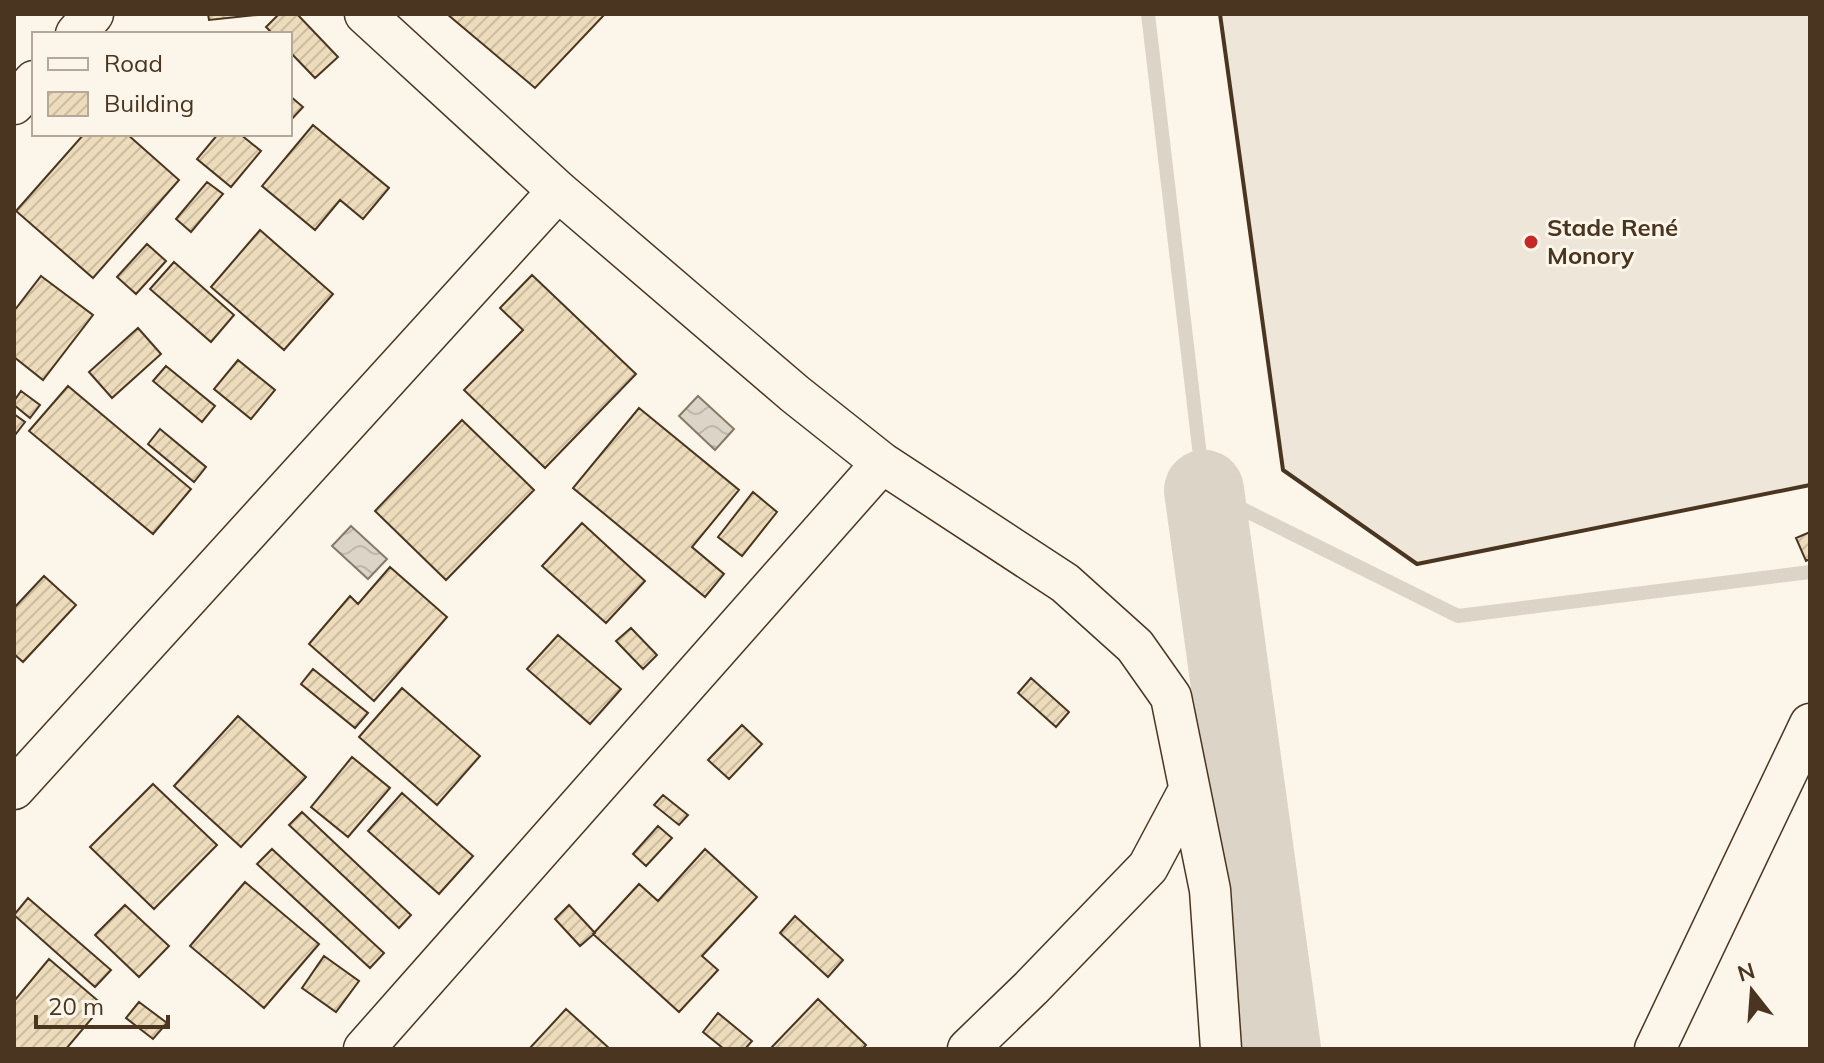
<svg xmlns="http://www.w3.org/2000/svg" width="1824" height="1063" viewBox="0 0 1824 1063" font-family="Mulish,sans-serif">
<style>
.garden{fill:#ede6d9;stroke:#887966;stroke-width:2}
.water{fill:url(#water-waves);stroke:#887966;stroke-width:2}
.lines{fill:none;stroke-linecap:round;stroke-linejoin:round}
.stream{stroke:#dcd4c6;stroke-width:14}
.river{stroke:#dcd4c6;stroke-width:80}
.building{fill:url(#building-hatch);stroke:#4a3520;stroke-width:2}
.minor-casing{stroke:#4a3520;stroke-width:43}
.minor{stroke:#fbf6e9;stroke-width:40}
.wall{stroke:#4a3520;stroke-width:4}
.poi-dot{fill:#c62828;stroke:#fbf6e9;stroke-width:3}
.labels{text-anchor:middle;stroke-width:6;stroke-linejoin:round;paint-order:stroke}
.poi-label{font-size:24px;font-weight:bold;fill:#4a3520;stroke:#fbf6e9;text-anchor:start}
</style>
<defs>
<pattern id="water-waves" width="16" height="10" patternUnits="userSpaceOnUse" patternTransform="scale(2)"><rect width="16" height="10" fill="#dcd4c6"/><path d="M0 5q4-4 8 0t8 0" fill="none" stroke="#beb7aa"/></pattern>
<pattern id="building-hatch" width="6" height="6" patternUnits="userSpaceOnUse" patternTransform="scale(2)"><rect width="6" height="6" fill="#ecdcbc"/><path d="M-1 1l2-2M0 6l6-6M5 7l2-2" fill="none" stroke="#ccbda1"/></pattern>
</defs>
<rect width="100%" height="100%" fill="#fbf6e9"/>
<path class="garden" d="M 1220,14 L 1810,14 L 1810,485 L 1417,564 L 1283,470 Z"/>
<path class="water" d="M 698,396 L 734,429 L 715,450 L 679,416 Z
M 351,526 L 387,559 L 368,579 L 332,546 Z"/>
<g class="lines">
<path class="stream" d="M 1148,14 L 1204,490 L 1458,616 L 1810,572"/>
<path class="river" d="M 1204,490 L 1281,1049"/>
</g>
<path class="building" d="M 208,14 L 257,14 L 257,15 L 209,20 Z
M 279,14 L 297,14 L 338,57 L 315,78 L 290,52 L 290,34 L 273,34 L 266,27 Z
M 447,14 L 605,14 L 535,88 Z
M 290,96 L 303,107 L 290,121 Z
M 313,125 L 389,188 L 363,219 L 340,200 L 315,230 L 262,186 Z
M 84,134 L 127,134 L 179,180 L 93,278 L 16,211 Z
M 218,134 L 240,134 L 261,151 L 231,187 L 197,159 Z
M 207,182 L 223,194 L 191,232 L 176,219 Z
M 260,230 L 333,294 L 284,350 L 211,287 Z
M 147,244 L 166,261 L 136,294 L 117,277 Z
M 174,262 L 234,315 L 211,342 L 150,289 Z
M 532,275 L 636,374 L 545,468 L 464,390 L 523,330 L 500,308 Z
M 41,276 L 93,315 L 43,380 L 14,357 L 14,311 Z
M 138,328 L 161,354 L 112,398 L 89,372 Z
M 238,360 L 275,390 L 251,419 L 214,389 Z
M 166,366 L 215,406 L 202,422 L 153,381 Z
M 68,386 L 191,489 L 153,534 L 29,431 Z
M 21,391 L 40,405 L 30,418 L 14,405 L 14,401 Z
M 639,408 L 739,490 L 692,547 L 724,574 L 705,597 L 573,488 Z
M 14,414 L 25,422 L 15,435 L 14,434 Z
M 462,420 L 534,490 L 446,580 L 375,511 Z
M 160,429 L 206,467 L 194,482 L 148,444 Z
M 753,492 L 777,512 L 742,556 L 718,537 Z
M 582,523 L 645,581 L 606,623 L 542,566 Z
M 1810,532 L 1810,559 L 1806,561 L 1796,538 Z
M 390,567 L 447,617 L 374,701 L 309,644 L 350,596 L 358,604 Z
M 44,576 L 76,605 L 23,662 L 14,654 L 14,608 Z
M 631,628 L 657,655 L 643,669 L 616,641 Z
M 558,635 L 621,689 L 590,724 L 527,669 Z
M 313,669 L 368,713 L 355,728 L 301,684 Z
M 1031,678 L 1069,712 L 1056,727 L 1018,693 Z
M 402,688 L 480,756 L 437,805 L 359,737 Z
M 238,716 L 306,777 L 241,847 L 174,786 Z
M 742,725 L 762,744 L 729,779 L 708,760 Z
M 352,757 L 390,788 L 348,837 L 311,807 Z
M 153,784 L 217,845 L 154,909 L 90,847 Z
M 402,793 L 473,856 L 439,894 L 368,831 Z
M 663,795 L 688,815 L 679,825 L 654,805 Z
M 302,812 L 411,915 L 399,928 L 289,825 Z
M 658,826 L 672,838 L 646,866 L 633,854 Z
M 272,849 L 384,953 L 370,968 L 257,864 Z
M 705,849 L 757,897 L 702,956 L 718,970 L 679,1012 L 593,934 L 639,884 L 658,901 Z
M 245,882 L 319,944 L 264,1008 L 190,946 Z
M 28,898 L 111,970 L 95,987 L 14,915 Z
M 125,905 L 169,946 L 139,977 L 95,935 Z
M 569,905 L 595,933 L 580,946 L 555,919 Z
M 795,916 L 843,960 L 828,977 L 780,933 Z
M 324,956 L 359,981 L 336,1012 L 302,988 Z
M 49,959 L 103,1005 L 66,1049 L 14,1049 L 14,1001 Z
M 818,999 L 866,1045 L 862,1049 L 770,1049 Z
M 139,1002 L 167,1023 L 153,1039 L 126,1018 Z
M 566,1009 L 610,1049 L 529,1049 Z
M 718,1013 L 752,1041 L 745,1049 L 724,1049 L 703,1032 Z"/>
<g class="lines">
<defs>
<path id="minor" d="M 365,14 L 558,191 L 795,394 L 882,463 L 1065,583 L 1135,646 L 1171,697 L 1210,890 L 1221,1049
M 76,34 L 93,14
M 14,104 L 34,81
M 14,789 L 558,191
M 364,1049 L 882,463
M 968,1049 L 1031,988 L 1148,867 L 1189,790
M 1655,1049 L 1810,724"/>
</defs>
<use href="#minor" class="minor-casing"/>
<use href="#minor" class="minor"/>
<path class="wall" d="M 1220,14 L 1283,470 L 1417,564 L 1810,485"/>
</g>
<circle class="poi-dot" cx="1531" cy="242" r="8"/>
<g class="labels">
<g class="poi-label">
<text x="1547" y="236">Stade René<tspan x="1547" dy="28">Monory</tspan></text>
</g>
</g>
<rect width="1824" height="1063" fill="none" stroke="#4a3520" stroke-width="32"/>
<rect x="32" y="32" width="260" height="104" fill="#fbf6e9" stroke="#b4a999" stroke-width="2"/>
<rect x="48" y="58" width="40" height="12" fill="#fbf6e9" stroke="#b4a999" stroke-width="2"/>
<text x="104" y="72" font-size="24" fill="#4a3520">Road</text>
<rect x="48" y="92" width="40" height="24" fill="url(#building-hatch)" stroke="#b4a999" stroke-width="2"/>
<text x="104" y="112" font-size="24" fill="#4a3520">Building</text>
<g transform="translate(1752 991) rotate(343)" stroke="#fbf6e9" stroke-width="6" paint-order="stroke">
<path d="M0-6L14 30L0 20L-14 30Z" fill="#4a3520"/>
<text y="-12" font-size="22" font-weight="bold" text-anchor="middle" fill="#4a3520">N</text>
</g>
<path d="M36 1015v12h132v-12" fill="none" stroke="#4a3520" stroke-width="4"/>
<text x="48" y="1015" font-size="24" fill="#4a3520" stroke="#fbf6e9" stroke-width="6" paint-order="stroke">20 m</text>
</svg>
